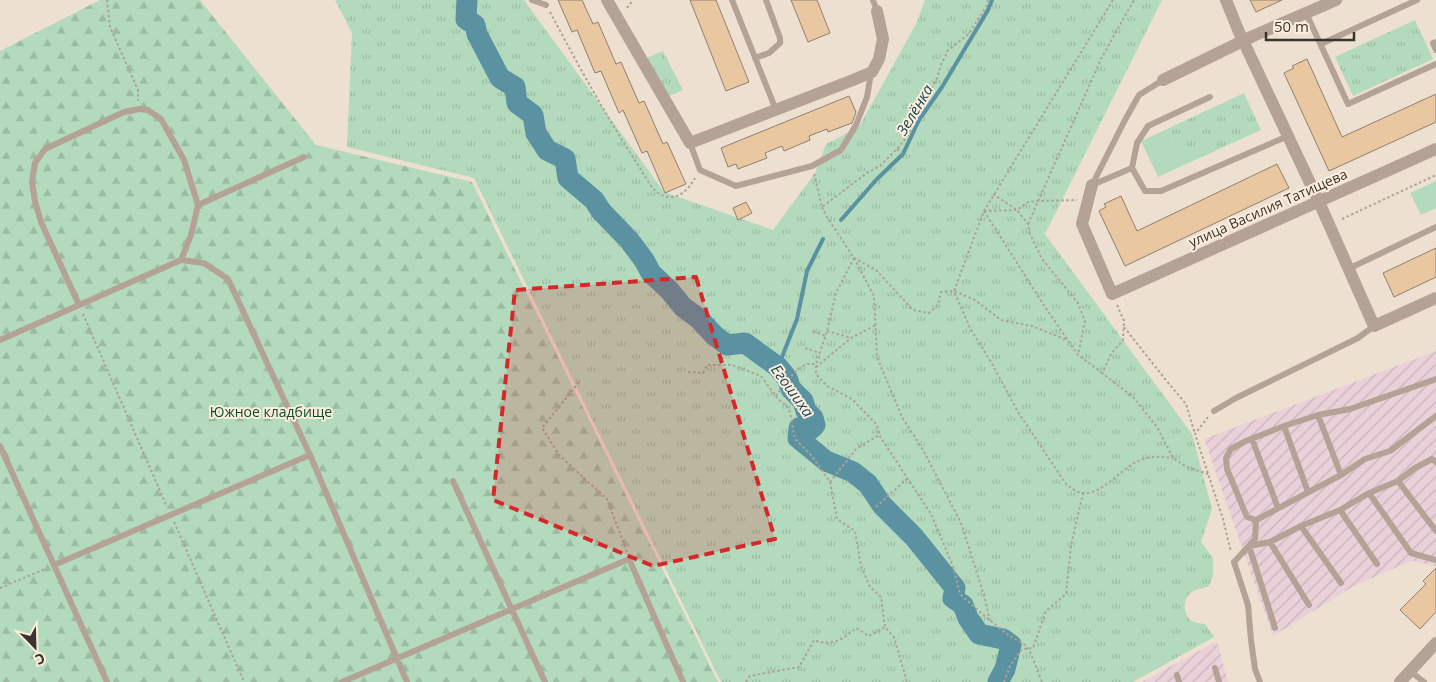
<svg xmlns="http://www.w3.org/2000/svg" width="1436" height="682" viewBox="0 0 1436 682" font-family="'Open Sans',sans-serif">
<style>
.industrial{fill:url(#industrial-furrows)}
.grass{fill:url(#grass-tufts)}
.forest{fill:url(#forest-firs)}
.garden{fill:#b3dabd}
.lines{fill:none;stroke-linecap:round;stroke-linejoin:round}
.stream{stroke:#5b92a2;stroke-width:4}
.river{stroke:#5b92a2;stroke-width:21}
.building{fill:#e8c7a1;stroke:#8d8071}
.path{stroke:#ada296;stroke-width:2;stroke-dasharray:2.5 2.5;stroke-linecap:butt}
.lane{stroke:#b5a296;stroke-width:6}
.street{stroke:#b5a296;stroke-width:12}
.path-bridge{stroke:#ada296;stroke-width:2;stroke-dasharray:2.5 2.5;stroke-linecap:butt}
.marked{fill:#d62828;fill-opacity:0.2;stroke:#d62828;stroke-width:4;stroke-dasharray:10 6;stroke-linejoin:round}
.labels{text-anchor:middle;stroke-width:4;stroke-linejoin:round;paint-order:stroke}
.street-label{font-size:14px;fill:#39342e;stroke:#fceddd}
.park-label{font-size:14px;fill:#084f28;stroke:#fceddd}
.water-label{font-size:15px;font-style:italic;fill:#194956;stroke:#fceddd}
</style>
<defs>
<pattern id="industrial-furrows" width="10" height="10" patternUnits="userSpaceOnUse" patternTransform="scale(1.25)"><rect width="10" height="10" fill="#ead1d9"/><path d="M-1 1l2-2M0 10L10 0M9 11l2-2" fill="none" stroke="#c9b4bb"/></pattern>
<pattern id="grass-tufts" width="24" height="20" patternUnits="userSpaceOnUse" patternTransform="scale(1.25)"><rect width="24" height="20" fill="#b3dabd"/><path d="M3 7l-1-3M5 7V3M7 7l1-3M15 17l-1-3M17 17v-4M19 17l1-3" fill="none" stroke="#9bbca3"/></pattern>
<pattern id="forest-firs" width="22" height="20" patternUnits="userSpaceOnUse" patternTransform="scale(1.25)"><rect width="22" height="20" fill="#b3dabd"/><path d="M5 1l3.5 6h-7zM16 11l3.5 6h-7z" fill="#9bbca3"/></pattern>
</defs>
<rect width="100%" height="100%" fill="#eee0d0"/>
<path class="industrial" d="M 1436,351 L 1436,566 L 1411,561 L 1354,586 L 1273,636 L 1204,439 Z
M 1217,641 L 1228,682 L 1142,682 Z"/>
<path class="grass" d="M 335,0 L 524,0 L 664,192 L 773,230 L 815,173 L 826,144 L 859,127 L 916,24 L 925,0 L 1162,0 L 1045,234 L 1192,434 L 1212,509 L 1201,542 L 1213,558 L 1213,576 L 1209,586 C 1204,588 1197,589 1193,591 C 1183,597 1182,612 1190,620 C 1194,623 1200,623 1205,624 L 1214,637 L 1133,682 L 721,682 L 474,178 L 347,147 L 352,33 Z
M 1415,20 L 1433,59 L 1353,96 L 1335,57 Z
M 663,51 L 683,90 L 667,97 L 645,59 Z
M 1244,93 L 1261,130 L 1184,165 L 1167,129 Z"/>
<path class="forest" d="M 100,0 L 200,0 L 316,145 L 472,182 L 718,682 L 0,682 L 0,51 Z"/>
<path class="garden" d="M 1167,129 L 1184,165 L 1158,177 L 1141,141 Z
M 1436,181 L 1436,208 L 1421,215 L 1410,193 Z"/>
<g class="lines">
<path class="stream" d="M 841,220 L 877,179 L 903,154 L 919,120 L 942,87 L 988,10 L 992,0
M 778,367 L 797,319 L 807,271 L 823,239"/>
<path class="river" d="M 467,0 L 466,19 L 475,25 L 477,34 L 500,78 L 515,87 L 517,103 L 533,115 L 536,133 L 547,150 L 565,159 L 568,178 L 594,200 L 601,211 L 629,240 L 644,260 L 651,273 L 670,291 L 683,307 L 698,318 L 714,335 L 727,345 L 745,343 L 778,367 L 787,378 L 791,389 L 803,401 L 806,411 L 813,418 L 815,425 L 811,429 L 799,428 L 798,438 L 826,461 L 853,472 L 868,484 L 882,505 L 914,537 L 955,588 L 953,598 L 963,605 L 968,618 L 979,634 L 1003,639 L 1011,645 L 1005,669 L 998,682"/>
</g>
<path class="building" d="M 558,0 L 582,0 L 593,24 L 598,22 L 616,64 L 621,62 L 639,103 L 644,101 L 663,144 L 667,142 L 686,184 L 665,193 L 647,151 L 642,153 L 623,110 L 619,113 L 601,71 L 595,73 L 577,30 L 572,32 Z
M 690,0 L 716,0 L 749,82 L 726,91 Z
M 791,0 L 817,0 L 830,33 L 808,42 Z
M 1250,0 L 1282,0 L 1256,12 Z
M 1307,59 L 1342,137 L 1436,94 L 1436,122 L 1329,171 L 1284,73 L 1294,68 L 1292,66 Z
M 849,96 L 856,112 L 852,123 L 828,132 L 827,129 L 809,136 L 810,140 L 784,151 L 782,146 L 765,153 L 767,158 L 738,169 L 736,164 L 728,167 L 721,148 Z
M 1277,164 L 1289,188 L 1125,266 L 1099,211 L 1106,207 L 1104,204 L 1121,196 L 1137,231 Z
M 746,202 L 752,213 L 738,220 L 733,208 Z
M 1436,248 L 1436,277 L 1394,297 L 1383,273 Z
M 1436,568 L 1436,612 L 1420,629 L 1400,610 L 1426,584 L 1423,581 Z"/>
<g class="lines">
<path class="path" d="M 107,0 L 110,27 L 138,90 L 138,101
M 1113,0 L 984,211 L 954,291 L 970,328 L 991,362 L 1018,412 L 1066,484 C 1071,488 1077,493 1083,493 C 1102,495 1120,470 1136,462 C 1148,456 1160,456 1173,458
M 627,8 L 633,0
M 550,12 C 578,65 607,118 640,168 C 644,174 652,190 658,193 C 675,203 686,193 695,178
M 897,149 L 902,153
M 814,174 L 822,207 L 868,172 L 880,166 L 897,149 L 909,134 L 914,115 L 936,81 L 941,65 L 948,50 L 969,34 L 986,7 L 988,0
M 993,194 L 1017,210 L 1028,224 L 1030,234 L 1042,259 L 1078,303 L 1085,321 L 1078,355
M 984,211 L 1043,304 L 1078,355 L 1102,373
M 984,211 L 1017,210 L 1028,202 L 1037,201 L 1077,200
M 1342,219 L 1436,175
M 1028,224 L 1102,57 L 1134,0
M 854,258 L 874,296 L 877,357 L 902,417 L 923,450 L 961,523 L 984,595 L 990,621
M 854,258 L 876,270 L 913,310 L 929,313 L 938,305 L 941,292 L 954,291 L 975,300 L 1001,320 L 1032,326 L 1067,340
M 1117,305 L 1124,321 L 1123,340 L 1111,354 L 1102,373 L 1133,397 L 1157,427 L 1173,458 L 1187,467 L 1208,474
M 83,314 L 167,507
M 1124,327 L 1165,379 L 1186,404 L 1195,434
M 813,331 L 826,336
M 827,331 L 851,338
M 805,348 L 820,353
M 816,367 L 851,338 L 876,325
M 688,372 L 703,373 L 707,365 L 732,365 L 761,376 L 778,399 L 789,408 L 795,439 L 812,456 L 830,482 L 837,519 L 855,531 L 861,566 L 870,587 L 881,597 L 885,627 L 894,637 L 907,682
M 579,382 L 542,428 L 560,456 L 607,499 L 627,552
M 776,396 C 783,386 795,368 808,364 C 811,364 813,364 816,364
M 1208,417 L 1195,434 L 1223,519 L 1231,552
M 830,482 L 856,449 L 879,435
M 876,507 L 908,478
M 174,522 L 244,682
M 0,588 L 45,569
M 746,682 L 750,676 L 799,667 L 814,640 C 832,647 843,639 856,628 L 869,636 L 885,627
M 1004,682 L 1010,666 L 1022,649 L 1033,648 L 1046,611 L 1066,594 L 1071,546 L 1083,493"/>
<path class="lane" d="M 532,0 L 546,5
M 732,0 L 776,110
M 873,0 L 877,11
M 1306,13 L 1348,104 L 1436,64
M 1436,42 L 1433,43 L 1436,50
M 1321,44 L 1417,0
M 755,58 L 769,53 L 780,43 L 780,38 L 766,0
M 1163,80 L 1139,95 L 1125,120 L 1092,185 L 1132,168 L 1145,191 L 1161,191 L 1288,136
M 690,143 L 700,170 L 736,186 L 812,166 L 841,150 L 856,125 L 867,97 L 871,73
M 1132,168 L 1137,143 L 1148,126 L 1210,97
M 198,205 L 304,157
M 1348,269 L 1436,227
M 79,305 L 41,222 L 35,201 L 32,182 L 35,163 L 45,149 L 124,112 L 139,109 L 148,110 L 161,119 L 184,160 L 198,205 L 191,235 L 181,260 L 204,263 L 228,279 L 310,455 L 407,682
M 0,340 L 181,260
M 1214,411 L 1236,398 L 1358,338 L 1374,326
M 1318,415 L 1341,475
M 1284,426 L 1308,492
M 1252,439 L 1278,508
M 0,446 L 107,682
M 453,481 L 545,682
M 1398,481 L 1436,531
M 1369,493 L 1411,553 L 1436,560
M 1340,510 L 1377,564
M 1256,520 L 1247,517 L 1227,469 L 1226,458 L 1231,449 L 1246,441 L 1284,426 L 1318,415 L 1350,409 L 1436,379
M 1301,526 L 1341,583
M 1270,542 L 1309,605
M 54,565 L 310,455
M 1275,628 L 1249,546 L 1270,542 L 1301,526 L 1340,510 L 1369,493 L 1398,481 L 1415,468 L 1432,459 L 1436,462
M 1215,668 L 1219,682
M 1410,671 L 1424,682
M 1177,675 L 1179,682
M 342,682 L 629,559 L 683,682
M 1260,682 L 1255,669 L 1251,640 L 1248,605 L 1234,562 L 1255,539 L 1256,520 L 1341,475 L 1365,459 L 1390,451 L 1436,416"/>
<path class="street" d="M 607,0 L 690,143 L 853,80 L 872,72 L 879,59 L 883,39 L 877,11
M 1226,0 L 1239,32 L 1319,202 L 1374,326 L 1436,298
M 1163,80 L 1253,36 L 1336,0
M 1092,185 L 1082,224 L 1112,294 L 1436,149
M 1400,682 L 1436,643"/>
<path class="path-bridge" d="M 822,207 L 827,217 L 854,258 L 836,293 L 827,331 L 816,364 L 816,374 L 827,386 L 852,399 L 877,425 L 879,435 L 931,514 L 953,566 L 960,594 L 981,613 L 1007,634 L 1025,645 L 1031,654 L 1042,682"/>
</g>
<path class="marked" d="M 696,277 L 775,539 L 653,566 L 493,500 L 515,290 Z"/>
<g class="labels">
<g class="street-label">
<text transform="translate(1268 208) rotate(-24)" y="5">улица Василия Татищева</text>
</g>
<g class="park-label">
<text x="271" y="417">Южное кладбище</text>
</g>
<g class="water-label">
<text transform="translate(915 110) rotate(-59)" y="5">Зелёнка</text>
<text transform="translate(792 391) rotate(54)" y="5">Егошиха</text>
</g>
</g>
<g transform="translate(35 647) rotate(157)" stroke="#fceddd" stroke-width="4" paint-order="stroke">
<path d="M0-4L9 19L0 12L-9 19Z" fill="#39342e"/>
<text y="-8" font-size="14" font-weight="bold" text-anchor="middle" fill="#39342e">С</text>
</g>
<path d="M1266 32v8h88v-8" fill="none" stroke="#39342e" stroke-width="2.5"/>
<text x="1274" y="32" font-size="15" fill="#39342e" stroke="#fceddd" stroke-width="4" paint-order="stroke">50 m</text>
</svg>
